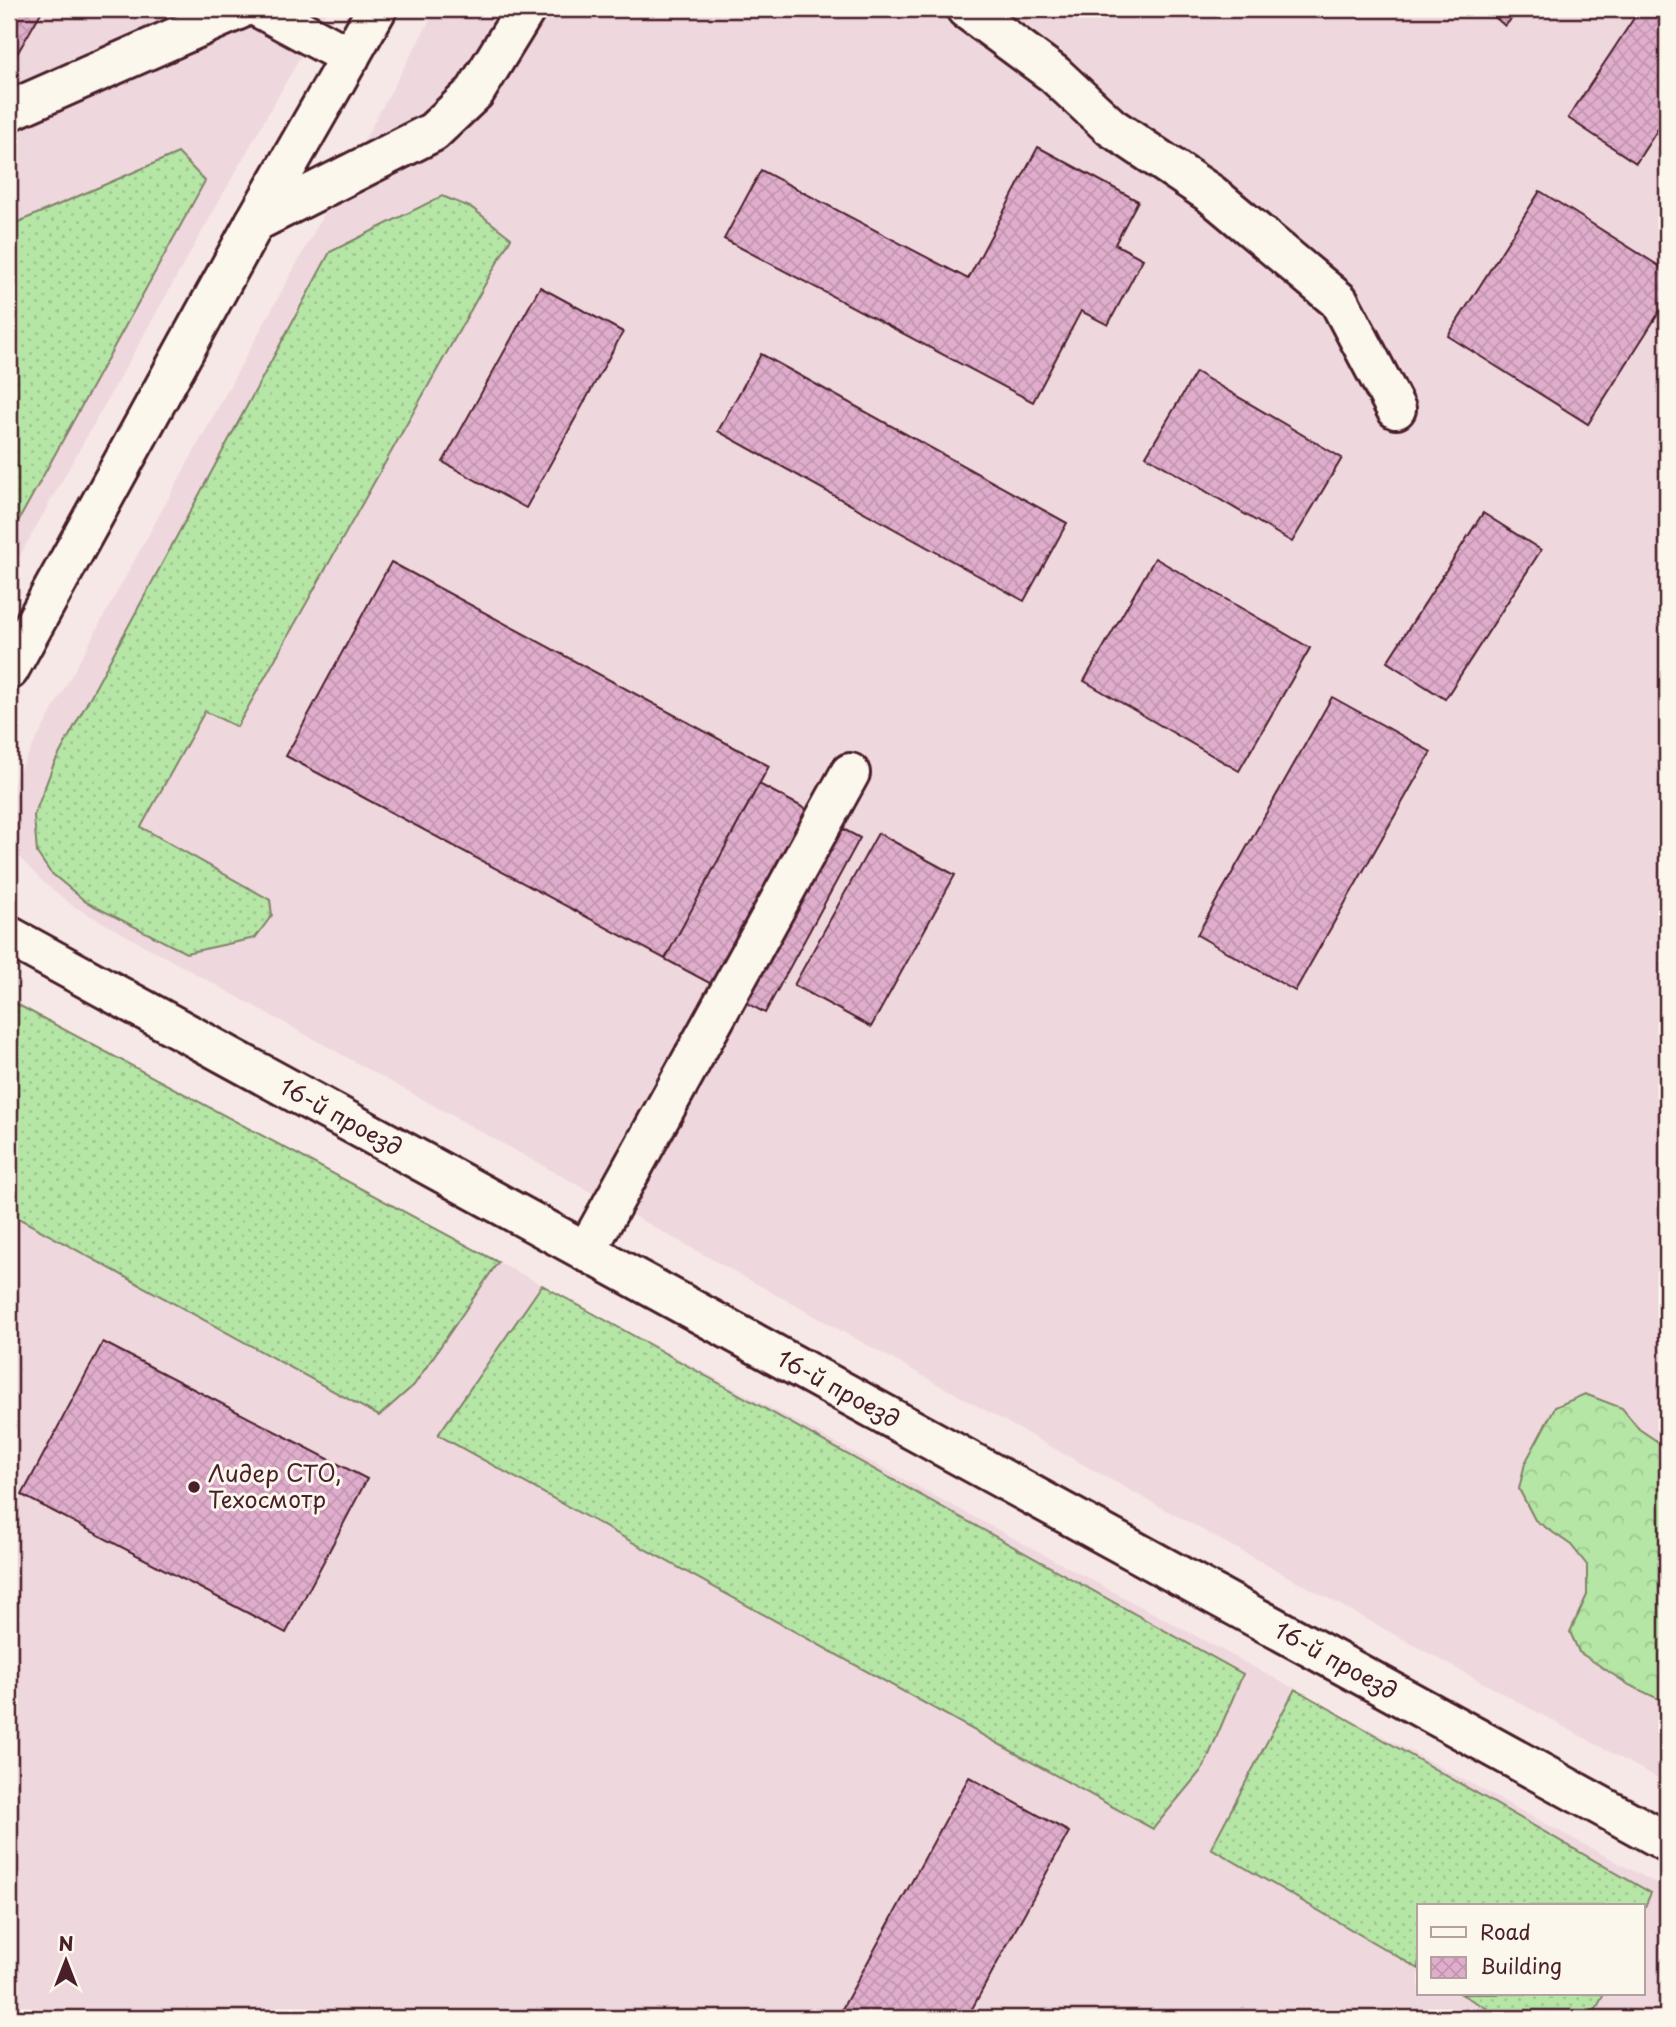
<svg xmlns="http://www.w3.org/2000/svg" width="1676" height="2027" viewBox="0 0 1676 2027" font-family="'Playpen Sans',sans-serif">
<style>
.built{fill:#efd7de;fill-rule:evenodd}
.grass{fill:url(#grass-dots);stroke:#808268;stroke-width:2}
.forest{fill:url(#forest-crowns);stroke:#808268;stroke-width:2}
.building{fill:url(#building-cross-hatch);stroke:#4a1f2b;stroke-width:2}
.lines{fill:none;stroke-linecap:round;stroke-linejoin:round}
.minor-casing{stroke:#4a1f2b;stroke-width:44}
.minor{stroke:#fbf7ec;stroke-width:38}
.poi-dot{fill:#4a1f2b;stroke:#fbf7ec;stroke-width:2.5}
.labels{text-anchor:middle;stroke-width:6;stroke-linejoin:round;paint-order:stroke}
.street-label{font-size:23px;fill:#4a1f2b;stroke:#fbf7ec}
.poi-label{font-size:23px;fill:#4a1f2b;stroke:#fbf7ec;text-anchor:start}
</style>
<defs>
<pattern id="grass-dots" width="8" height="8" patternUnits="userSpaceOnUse" patternTransform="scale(1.75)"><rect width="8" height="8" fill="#b5e6a6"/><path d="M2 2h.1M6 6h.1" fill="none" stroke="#9dc58f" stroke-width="1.8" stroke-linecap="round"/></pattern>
<pattern id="forest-crowns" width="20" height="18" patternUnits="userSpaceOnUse" patternTransform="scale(1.75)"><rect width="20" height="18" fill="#b5e6a6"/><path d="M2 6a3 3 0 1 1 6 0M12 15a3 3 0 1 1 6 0" fill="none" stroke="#9dc58f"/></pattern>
<pattern id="building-cross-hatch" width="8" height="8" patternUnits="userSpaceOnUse" patternTransform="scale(1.75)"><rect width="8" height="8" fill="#e0aecc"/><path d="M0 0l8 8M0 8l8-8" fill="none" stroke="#c295af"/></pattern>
</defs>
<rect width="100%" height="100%" fill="#f6e8e6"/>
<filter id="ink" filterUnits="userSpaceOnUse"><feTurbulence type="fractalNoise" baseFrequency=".0143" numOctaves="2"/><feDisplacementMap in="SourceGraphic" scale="14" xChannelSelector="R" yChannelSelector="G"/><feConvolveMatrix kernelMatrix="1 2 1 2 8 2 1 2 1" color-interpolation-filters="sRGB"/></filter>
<g filter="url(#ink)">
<path class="built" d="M 9,9 L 327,9 L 9,575 Z
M 436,9 L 1667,9 L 1667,1783 L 1142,1497 L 73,906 L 43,882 L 21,859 L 10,831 L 9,807 L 16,777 Z
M 9,999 L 1667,1889 L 1667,2018 L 9,2018 ZM 1419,1906 L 1643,1906 L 1643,1994 L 1419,1994 Z"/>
<path class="grass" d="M 178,153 L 205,181 L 9,538 L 9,226 Z
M 442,196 L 472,208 L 511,238 L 237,727 L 205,711 L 141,827 L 270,900 L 272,915 L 255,938 L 186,953 L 86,902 L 50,872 L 37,853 L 34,816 L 53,766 L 330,252 Z
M 9,1000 L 498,1262 L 414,1385 L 379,1416 L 9,1213 Z
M 542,1285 L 1243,1674 L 1204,1767 L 1153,1829 L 438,1435 Z
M 1295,1689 L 1651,1893 L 1643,1911 L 1643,1906 L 1419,1906 L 1419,1969 L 1211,1848 Z
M 1461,1994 L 1604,1994 L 1591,2018 L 1504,2018 Z"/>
<path class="forest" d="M 1585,1394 L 1622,1408 L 1639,1429 L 1667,1448 L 1667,1703 L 1629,1685 L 1579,1652 L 1570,1632 L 1587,1595 L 1587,1565 L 1571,1545 L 1535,1520 L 1519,1489 L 1525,1463 L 1555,1407 Z"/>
<path class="building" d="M 9,9 L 43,9 L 17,54 L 9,50 Z
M 1486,9 L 1520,9 L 1505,26 Z
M 1640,9 L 1661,9 L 1667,13 L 1667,115 L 1636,163 L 1568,118 Z
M 1038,147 L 1138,201 L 1115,244 L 1143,259 L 1108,325 L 1081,311 L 1033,402 L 724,239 L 761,170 L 968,279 Z
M 1540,191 L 1667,271 L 1667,300 L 1588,424 L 1448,336 Z
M 540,287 L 623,332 L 526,508 L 443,462 Z
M 761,354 L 1067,523 L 1024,601 L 718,431 Z
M 1196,372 L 1342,458 L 1292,542 L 1146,456 Z
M 1483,513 L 1541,550 L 1445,699 L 1387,662 Z
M 1155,558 L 1310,648 L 1239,771 L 1084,681 Z
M 391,562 L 769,766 L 665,959 L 286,756 Z
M 1332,697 L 1431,752 L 1295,991 L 1197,935 Z
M 759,784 L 860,838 L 765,1013 L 665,959 Z
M 878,833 L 955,875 L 871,1027 L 794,985 Z
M 103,1342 L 367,1479 L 286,1633 L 22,1495 Z
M 969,1777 L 1069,1832 L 967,2018 L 837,2018 Z"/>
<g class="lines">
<defs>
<g id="minor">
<path d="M 261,9 L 350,57"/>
<path d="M 966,9 L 1054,74 L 1111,127 L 1211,194 L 1339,301 L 1396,409"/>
<path d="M 9,111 L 240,9"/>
<path d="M 255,222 L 433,132 L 475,92 L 526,9"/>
<path d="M 9,670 L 255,222 L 377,9"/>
<path id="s1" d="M 9,936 L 1667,1842"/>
<path d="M 586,1252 L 850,773"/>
</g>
</defs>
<use href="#minor" class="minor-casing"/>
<use href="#minor" class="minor"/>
</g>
</g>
<circle class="poi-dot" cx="194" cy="1487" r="7"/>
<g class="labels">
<g class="street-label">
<text dy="8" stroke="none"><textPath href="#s1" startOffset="378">16-й проезд</textPath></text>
<text dy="8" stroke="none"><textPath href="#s1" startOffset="945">16-й проезд</textPath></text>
<text dy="8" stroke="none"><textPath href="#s1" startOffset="1512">16-й проезд</textPath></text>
</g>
<g class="poi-label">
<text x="208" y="1482">Лидер СТО,<tspan x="208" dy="26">Техосмотр</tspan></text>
</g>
</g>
<rect width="1676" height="2027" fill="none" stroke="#fbf7ec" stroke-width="35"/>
<rect x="18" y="18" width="1641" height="1992" fill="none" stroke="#4a1f2b" stroke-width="2.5" filter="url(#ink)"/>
<rect x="1417" y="1904" width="228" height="91" fill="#fbf7ec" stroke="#b4a19f" stroke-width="2"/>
<rect x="1431" y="1927" width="35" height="10" fill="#fbf7ec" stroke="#b4a19f" stroke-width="2"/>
<text x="1480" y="1940" font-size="21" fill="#4a1f2b">Road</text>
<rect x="1431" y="1957" width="35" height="21" fill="url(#building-cross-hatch)" stroke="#b4a19f" stroke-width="2"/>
<text x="1480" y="1974" font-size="21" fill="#4a1f2b">Building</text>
<g transform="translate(66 1961)" stroke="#fbf7ec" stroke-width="5" paint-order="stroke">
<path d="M0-5L12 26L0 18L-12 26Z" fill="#4a1f2b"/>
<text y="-10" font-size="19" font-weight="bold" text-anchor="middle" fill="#4a1f2b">N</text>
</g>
</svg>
